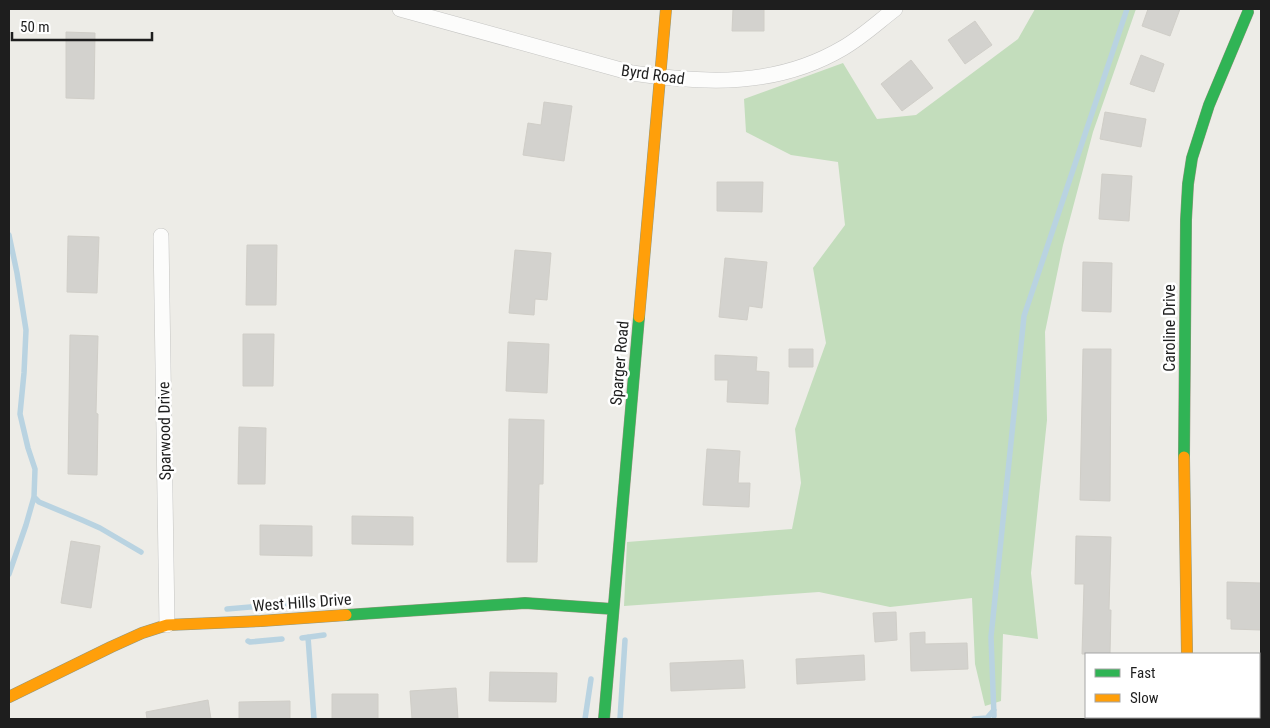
<svg xmlns="http://www.w3.org/2000/svg" width="1270" height="728" viewBox="0 0 1270 728" font-family="'Roboto Condensed',sans-serif">
<style>
.forest{fill:#c3ddbc}
.lines{fill:none;stroke-linecap:round;stroke-linejoin:round}
.stream{stroke:#b9d3e1;stroke-width:5.5}
.building{fill:#d3d2ce;stroke:#d0cec8}
.street-casing{stroke:#c5c5c3;stroke-width:16}
.fast-casing{stroke:#92977e;stroke-width:12}
.slow-casing{stroke:#92977e;stroke-width:12}
.street{stroke:#fcfcfb;stroke-width:15}
.fast{stroke:#30b455;stroke-width:11}
.slow{stroke:#ff9f0a;stroke-width:11}
.labels{text-anchor:middle;stroke-width:5;stroke-linejoin:round;paint-order:stroke}
.street-label{font-size:16px;fill:#1e1e1e;stroke:#fff}
</style>
<rect width="100%" height="100%" fill="#edece7"/>
<path class="forest" d="M 1035,9 L 1136,9 L 1093,132 L 1063,245 L 1045,332 L 1047,420 L 1031,573 L 1038,639 L 1003,634 L 1001,701 L 985,706 L 975,664 L 972,598 L 890,607 L 819,592 L 624,606 L 627,542 L 792,529 L 801,483 L 795,429 L 826,343 L 813,268 L 845,225 L 838,162 L 791,155 L 746,132 L 744,99 L 843,63 L 877,119 L 916,115 L 1018,39 Z"/>
<g class="lines">
<path class="stream" d="M 9,235 L 17,273 L 26,330 L 24,373 L 20,414 L 28,448 L 35,469 L 34,497 L 26,525 L 9,574
M 34,497 L 39,502 L 82,520 L 100,528 L 141,552
M 227,609 L 296,603
M 308,637 L 314,719
M 302,638 L 324,635
M 248,641 L 250,642 L 282,639
M 994,716 L 991,637 L 1024,316 L 1127,9
M 585,719 L 591,679
M 620,719 L 625,640
M 974,719 L 987,718 L 994,710"/>
</g>
<path class="building" d="M 733,9 L 764,9 L 764,31 L 732,31 Z
M 1148,9 L 1180,9 L 1170,36 L 1142,26 Z
M 975,21 L 992,45 L 965,64 L 948,40 Z
M 66,32 L 95,33 L 94,99 L 66,98 Z
M 1141,55 L 1164,64 L 1154,92 L 1130,84 Z
M 911,60 L 933,88 L 902,111 L 881,84 Z
M 544,102 L 572,106 L 564,161 L 523,155 L 528,123 L 541,125 Z
M 1105,112 L 1146,119 L 1141,147 L 1100,139 Z
M 1102,174 L 1132,176 L 1129,221 L 1099,219 Z
M 717,182 L 763,182 L 762,212 L 717,211 Z
M 68,236 L 99,237 L 97,293 L 67,292 Z
M 247,245 L 277,245 L 276,305 L 246,305 Z
M 515,250 L 551,253 L 547,300 L 535,299 L 534,315 L 509,313 Z
M 725,258 L 767,262 L 762,308 L 749,306 L 747,320 L 719,317 Z
M 1083,262 L 1112,263 L 1111,312 L 1082,311 Z
M 243,334 L 274,334 L 273,386 L 243,386 Z
M 70,335 L 98,336 L 96,413 L 98,414 L 97,475 L 68,474 Z
M 508,342 L 549,344 L 547,393 L 506,391 Z
M 789,349 L 813,349 L 813,367 L 789,367 Z
M 1083,349 L 1111,349 L 1110,501 L 1080,500 Z
M 715,355 L 757,357 L 756,371 L 769,372 L 768,404 L 727,402 L 728,380 L 715,380 Z
M 509,419 L 544,420 L 543,484 L 539,484 L 537,562 L 507,562 Z
M 239,427 L 266,428 L 265,484 L 238,484 Z
M 707,449 L 740,451 L 738,483 L 750,483 L 749,507 L 703,505 Z
M 352,516 L 413,517 L 413,545 L 352,544 Z
M 260,525 L 312,526 L 312,556 L 260,555 Z
M 1076,536 L 1111,537 L 1109,610 L 1111,610 L 1110,654 L 1082,654 L 1084,584 L 1075,584 Z
M 71,541 L 100,546 L 91,608 L 61,603 Z
M 1227,582 L 1261,583 L 1261,630 L 1231,629 L 1231,619 L 1227,619 Z
M 896,612 L 897,640 L 875,642 L 873,613 Z
M 925,632 L 925,644 L 967,643 L 968,669 L 911,671 L 910,633 Z
M 864,655 L 865,680 L 797,684 L 796,659 Z
M 743,660 L 745,688 L 671,691 L 670,663 Z
M 490,672 L 557,673 L 556,702 L 489,701 Z
M 456,688 L 458,719 L 412,719 L 410,691 Z
M 332,694 L 378,694 L 378,719 L 332,719 Z
M 208,700 L 211,719 L 147,719 L 146,712 Z
M 290,701 L 290,719 L 239,719 L 239,702 Z"/>
<g class="lines">
<defs>
<path id="street" d="M 400,9 L 632,73 C 705,84 777,87 843,48 C 862,37 878,22 895,9
M 161,236 L 167,625
M 1259,709 L 1261,709
M 1136,719 L 1166,717"/>
<path id="fast" d="M 1184,457 L 1186,220 L 1188,184 L 1192,158 L 1209,105 L 1248,12
M 346,615 L 525,603 L 613,609
M 604,719 L 639,317"/>
<path id="slow" d="M 639,317 L 666,9
M 1184,457 L 1187,654
M 9,697 L 111,647 L 142,633 L 167,625 L 261,621 L 346,615"/>
</defs>
<use href="#street" class="street-casing"/>
<use href="#fast" class="fast-casing"/>
<use href="#slow" class="slow-casing"/>
<use href="#street" class="street"/>
<use href="#fast" class="fast"/>
<use href="#slow" class="slow"/>
</g>
<g class="labels">
<g class="street-label">
<text transform="translate(653 74) rotate(8)" y="6">Byrd Road</text>
<text transform="translate(1169 328) rotate(-90)" y="6">Caroline Drive</text>
<text transform="translate(619 363) rotate(-85)" y="6">Sparger Road</text>
<text transform="translate(164 431) rotate(-91)" y="6">Sparwood Drive</text>
<text transform="translate(302 602) rotate(-4)" y="6">West Hills Drive</text>
</g>
</g>
<rect width="1270" height="728" fill="none" stroke="#1e1e1e" stroke-width="20"/>
<rect x="1085" y="653" width="175" height="65" fill="#ffffff" stroke="#a5a5a5"/>
<rect x="1095" y="669" width="25" height="8" fill="#30b455" stroke="#a5a5a5"/>
<text x="1130" y="678" font-size="15" fill="#1e1e1e">Fast</text>
<rect x="1095" y="694" width="25" height="8" fill="#ff9f0a" stroke="#a5a5a5"/>
<text x="1130" y="703" font-size="15" fill="#1e1e1e">Slow</text>
<path d="M12 32v8h140v-8" fill="none" stroke="#1e1e1e" stroke-width="2.5"/>
<text x="20" y="32" font-size="15" fill="#1e1e1e" stroke="#ffffff" stroke-width="4" paint-order="stroke">50 m</text>
</svg>
